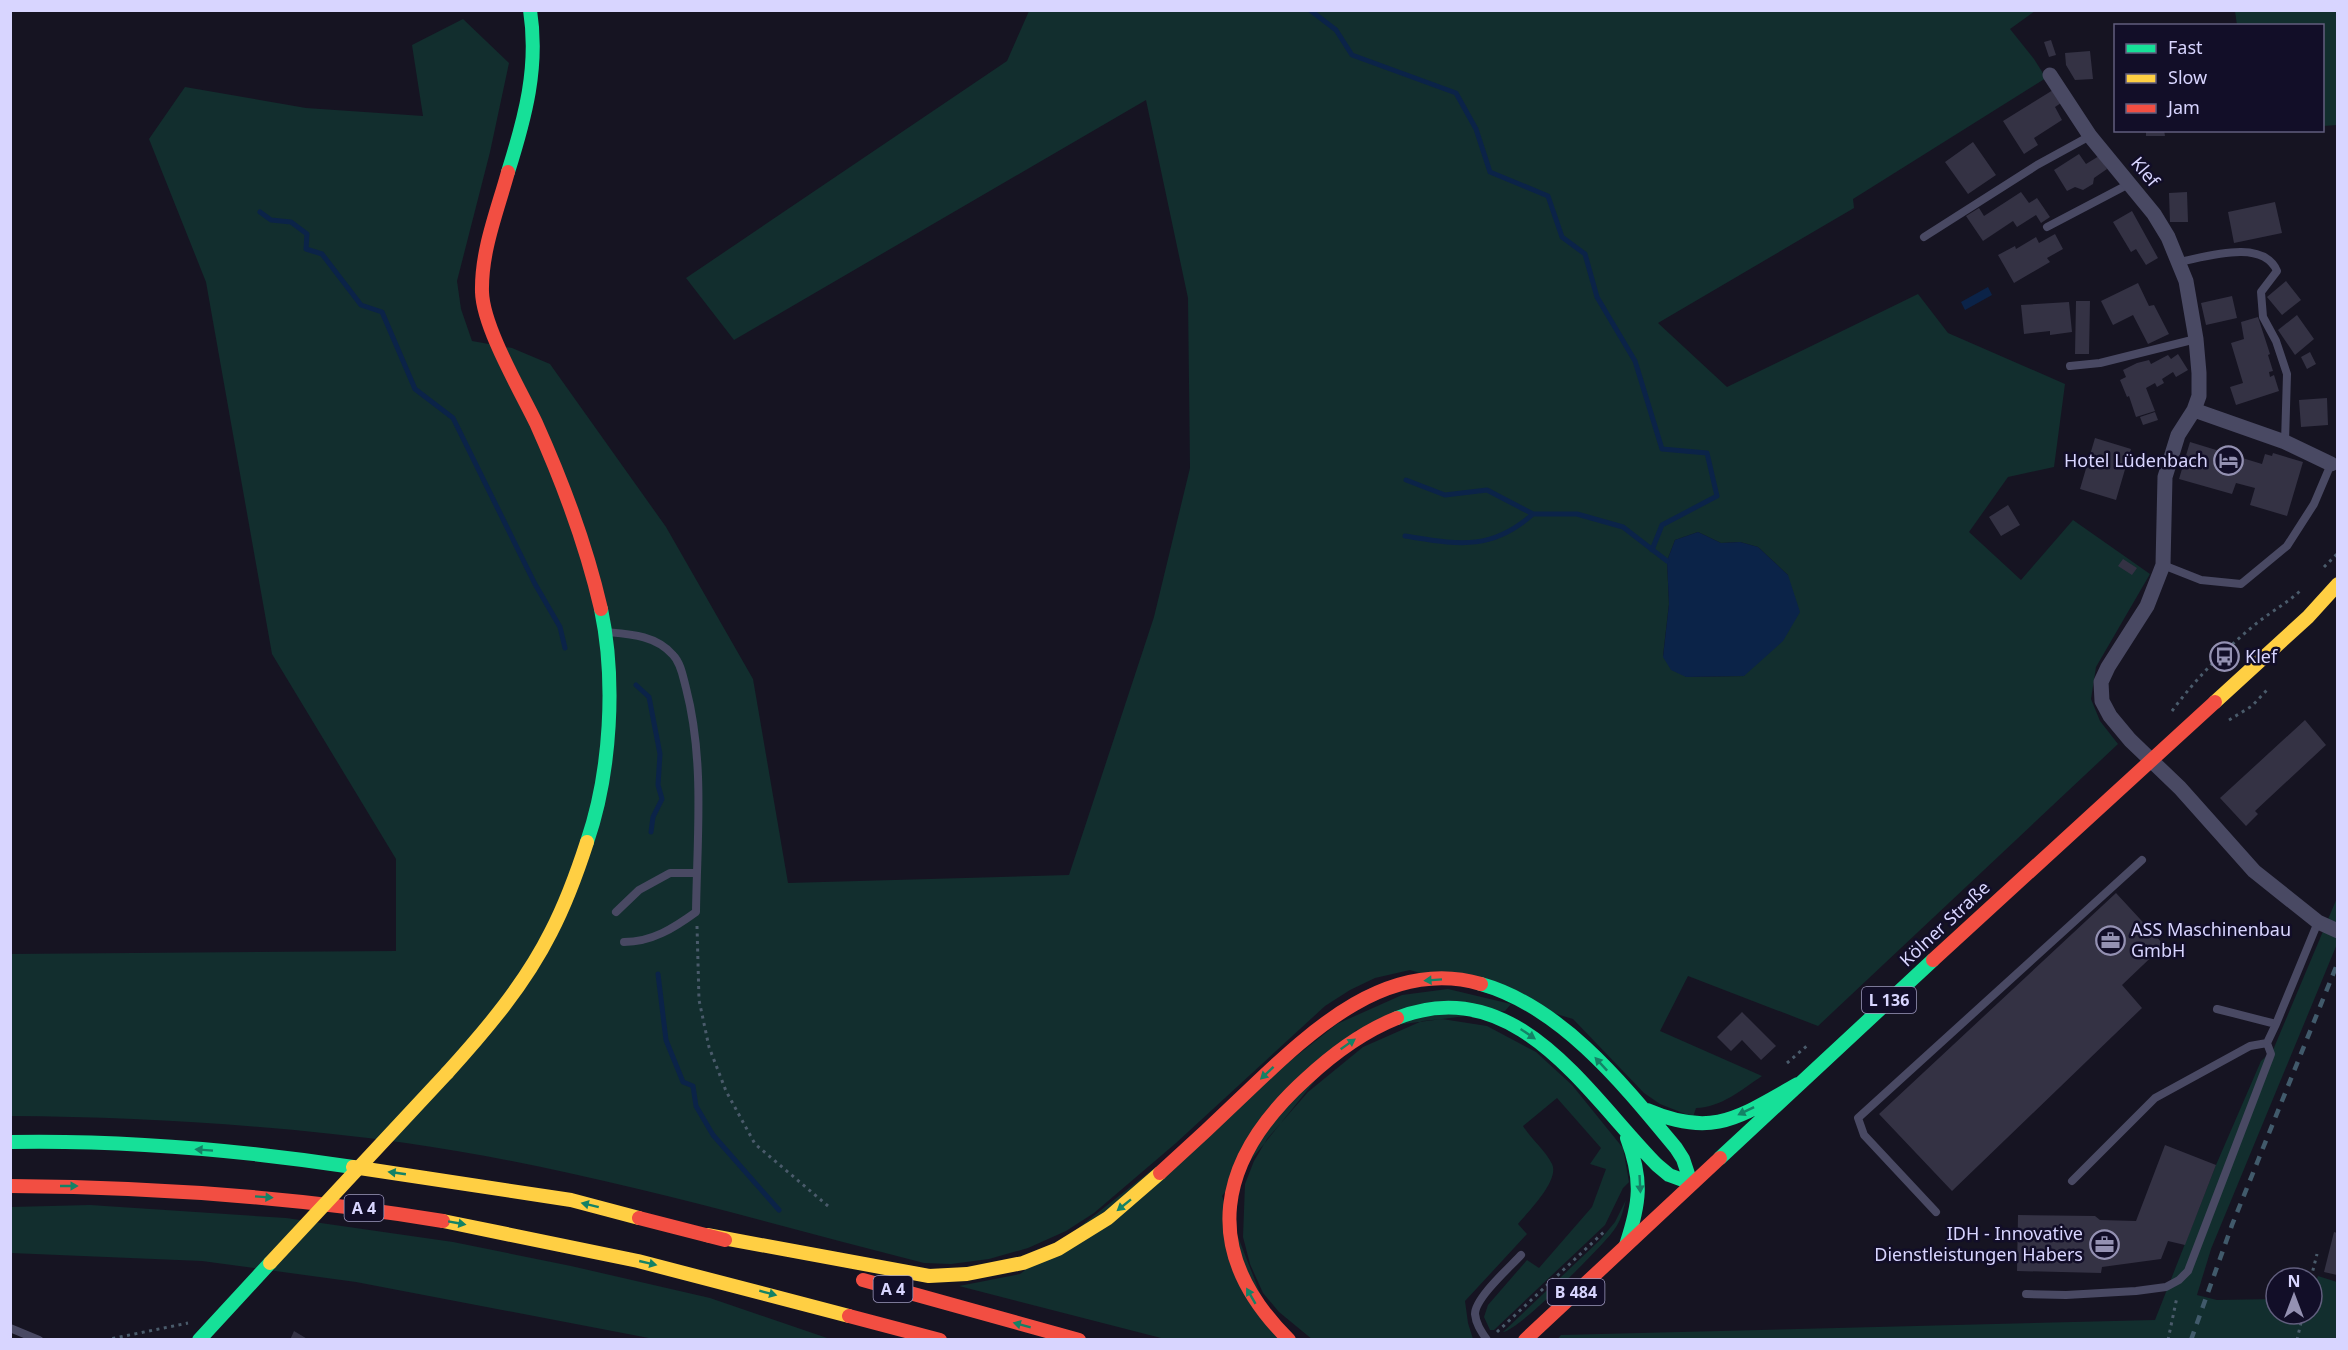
<svg xmlns="http://www.w3.org/2000/svg" width="2348" height="1350" viewBox="0 0 2348 1350" font-family="'Noto Sans',sans-serif">
<style>
.green{fill:#122e2e;fill-rule:evenodd}
.water{fill:#0b2348}
.lines{fill:none;stroke-linecap:round;stroke-linejoin:round}
.stream{stroke:#0b2348;stroke-width:5}
.building{fill:#343244}
.path{stroke:#4a5b6b;stroke-width:3;stroke-dasharray:3 4.5;stroke-linecap:butt}
.lane{stroke:#494963;stroke-width:8}
.street{stroke:#494963;stroke-width:15}
.fast{stroke:#16e098;stroke-width:14}
.slow{stroke:#ffcf43;stroke-width:14}
.jam{stroke:#f24e42;stroke-width:14}
.rail{stroke:#415a6b;stroke-width:4.5;stroke-dasharray:9 8;stroke-linecap:butt}
.slow-bridge{stroke:#ffcf43;stroke-width:14}
.oneway{fill:#148266}
.labels{text-anchor:middle;stroke-width:5;stroke-linejoin:round;paint-order:stroke}
.shield{fill:#120e28;stroke:#9d99be;stroke-width:1.5}
.shield-label{font-size:16px;font-weight:bold;fill:#d8d5ff}
.street-label{font-size:18px;fill:#d8d5ff;stroke:#120e28}
.poi-label{font-size:18px;fill:#d8d5ff;stroke:#120e28;text-anchor:end}
</style>
<rect width="100%" height="100%" fill="#161422"/>
<path class="green" d="M 1029,11 L 2035,11 L 2010,29 L 2034,59 L 2046,78 L 1853,199 L 1854,208 L 1658,323 L 1727,387 L 1918,294 L 1948,333 L 2065,384 L 2054,467 L 2008,477 L 1969,532 L 2021,580 L 2073,520 L 2150,574 L 2096,667 L 2091,699 L 2100,721 L 2118,744 L 1818,1026 L 1688,976 L 1660,1031 L 1762,1076 C 1741,1090 1722,1107 1696,1108 L 1693,1117 L 1660,1104 L 1644,1093 L 1573,1019 L 1410,970 L 1375,978 L 1350,990 L 1325,1006 L 1176,1143 L 1094,1213 L 1066,1231 L 1028,1248 L 989,1259 L 951,1264 L 924,1263 C 752,1219 581,1168 406,1143 C 275,1125 142,1117 11,1116 L 10,954 L 396,951 L 396,859 L 272,654 L 206,282 L 149,139 L 185,87 L 306,108 L 423,116 L 412,45 L 463,19 L 509,63 L 490,152 L 457,281 L 461,309 L 472,341 L 512,348 L 550,364 L 666,527 L 753,679 L 788,883 L 1069,875 L 1154,617 L 1190,468 L 1188,298 L 1146,100 L 734,340 L 686,278 L 1007,61 ZM 1698,532 L 1721,543 L 1740,542 L 1758,547 L 1788,575 L 1744,676 L 1686,677 L 1663,656 L 1669,604 L 1667,561 L 1675,540 Z
M 2235,11 L 2337,11 L 2337,125 L 2323,126 L 2322,26 L 2237,25 Z
M 2337,898 L 2337,944 L 2211,1249 L 2197,1295 L 2217,1300 L 2276,1299 L 2276,1314 L 2312,1314 L 2312,1293 L 2318,1276 L 2337,1282 L 2337,1339 L 1557,1340 L 1561,1335 L 2155,1320 L 2216,1165 L 2261,1061 L 2273,1050 Z
M 1448,989 L 1511,1004 L 1505,1011 L 1356,1030 L 1222,1196 L 1278,1339 L 1165,1339 L 959,1286 L 1020,1274 L 1337,1024 L 1402,995 Z
M 1442,1019 L 1487,1026 L 1536,1052 L 1572,1085 L 1623,1148 L 1629,1182 L 1623,1188 L 1605,1225 L 1494,1330 L 1490,1330 L 1484,1317 L 1488,1305 L 1527,1260 L 1539,1268 L 1592,1207 L 1606,1169 L 1590,1164 L 1601,1148 L 1557,1098 L 1523,1126 C 1531,1139 1545,1150 1552,1164 C 1560,1180 1528,1212 1518,1224 L 1527,1234 L 1465,1301 L 1468,1323 L 1473,1339 L 1313,1340 L 1279,1312 L 1263,1293 L 1250,1264 L 1243,1237 L 1245,1184 L 1254,1161 L 1267,1139 L 1308,1092 L 1363,1047 L 1422,1021 Z
M 1626,1200 C 1623,1211 1621,1221 1614,1230 C 1603,1246 1518,1331 1503,1332 L 1600,1240 L 1615,1222 Z
M 90,1205 L 286,1218 L 453,1242 L 571,1266 L 710,1298 L 830,1339 L 654,1339 L 356,1282 L 202,1261 L 11,1253 L 11,1207 Z"/>
<path class="water" d="M 1988,287 L 1992,295 L 1965,310 L 1961,302 Z
M 1698,532 L 1721,543 L 1740,542 L 1758,547 L 1788,575 L 1800,612 L 1783,641 L 1744,676 L 1686,677 L 1671,670 L 1663,657 L 1669,604 L 1667,561 L 1675,540 Z"/>
<g class="lines">
<path class="stream" d="M 1310,10 L 1336,30 L 1352,55 L 1456,93 L 1476,129 L 1490,172 L 1548,196 L 1562,237 L 1585,254 L 1597,297 L 1635,361 L 1662,449 L 1707,453 L 1717,496 L 1662,525 L 1652,550
M 260,212 L 271,220 L 291,222 L 307,234 L 306,249 L 322,254 L 361,305 L 382,312 L 415,389 L 453,418 L 535,584 L 560,627 L 565,648
M 1406,480 L 1445,495 L 1487,490 L 1533,514 L 1577,514 L 1623,527 L 1667,561
M 1405,536 C 1457,544 1490,552 1533,514
M 636,685 L 649,697 L 660,754 L 658,785 L 662,799 L 653,817 L 651,832
M 658,974 L 666,1040 L 683,1082 L 693,1086 L 696,1106 L 713,1135 L 779,1210"/>
</g>
<path class="building" d="M 2051,40 L 2056,55 L 2049,57 L 2044,42 Z
M 2090,51 L 2093,79 L 2075,80 L 2066,65 L 2065,53 Z
M 2053,90 L 2061,103 L 2055,107 L 2062,120 L 2034,138 L 2038,145 L 2024,154 L 2003,121 Z
M 2146,130 L 2164,130 L 2165,136 L 2146,136 Z
M 1973,142 L 1996,175 L 1968,194 L 1945,162 Z
M 2079,154 L 2086,164 L 2099,156 L 2107,169 L 2094,178 L 2093,184 L 2083,190 L 2075,187 L 2067,191 L 2054,170 Z
M 2021,192 L 2029,203 L 2037,198 L 2050,217 L 2041,223 L 2036,215 L 2017,227 L 2013,221 L 1983,241 L 1966,216 L 1979,208 L 1984,216 Z
M 2187,192 L 2188,222 L 2170,222 L 2169,193 Z
M 2275,202 L 2282,233 L 2234,243 L 2228,212 Z
M 2132,211 L 2158,258 L 2146,265 L 2136,249 L 2131,252 L 2113,222 Z
M 2055,234 L 2063,249 L 2047,258 L 2050,262 L 2014,283 L 1998,255 L 2015,246 L 2016,249 L 2036,237 L 2039,243 Z
M 2286,281 L 2301,300 L 2282,315 L 2267,297 Z
M 2138,283 L 2149,306 L 2154,305 L 2169,334 L 2148,344 L 2133,315 L 2113,325 L 2101,301 Z
M 2232,296 L 2237,318 L 2206,325 L 2201,303 Z
M 2076,301 L 2090,301 L 2089,354 L 2075,354 Z
M 2069,302 L 2072,332 L 2050,335 L 2050,331 L 2024,334 L 2021,305 Z
M 2297,315 L 2314,339 L 2295,355 L 2278,330 Z
M 2258,317 L 2270,354 L 2268,355 L 2273,371 L 2269,372 L 2270,377 L 2274,375 L 2279,391 L 2236,405 L 2230,387 L 2243,383 L 2231,343 L 2244,339 L 2241,322 Z
M 2310,352 L 2316,364 L 2307,369 L 2301,357 Z
M 2178,354 L 2188,370 L 2176,377 L 2173,372 L 2162,379 L 2164,383 L 2157,387 L 2155,383 L 2146,388 L 2155,411 L 2136,417 L 2129,396 L 2127,397 L 2120,380 L 2126,377 L 2123,370 L 2137,363 L 2149,360 L 2151,364 L 2168,355 L 2171,359 Z
M 2327,398 L 2328,425 L 2301,427 L 2299,400 Z
M 2155,412 L 2158,420 L 2143,425 L 2140,417 Z
M 2095,438 L 2131,449 L 2116,500 L 2080,489 Z
M 2190,442 L 2262,464 L 2265,454 L 2272,456 L 2273,453 L 2303,462 L 2287,516 L 2250,505 L 2255,488 L 2236,483 L 2232,494 L 2179,479 Z
M 2008,505 L 2020,525 L 2001,536 L 1989,517 Z
M 2123,559 L 2137,568 L 2132,575 L 2118,566 Z
M 2305,720 L 2326,745 L 2255,811 L 2258,814 L 2246,826 L 2220,798 Z
M 2116,893 L 2164,945 L 2122,985 L 2142,1008 L 1952,1191 L 1879,1114 Z
M 1742,1012 L 1776,1046 L 1761,1060 L 1742,1040 L 1731,1051 L 1717,1037 Z
M 2165,1145 L 2216,1165 L 2185,1245 L 2168,1241 L 2161,1259 L 2102,1267 L 2101,1273 L 2017,1271 L 2018,1215 L 2095,1216 L 2100,1220 L 2136,1221 Z
M 2334,1232 L 2337,1233 L 2337,1275 L 2324,1272 Z
M 294,1331 L 309,1340 L 290,1340 Z"/>
<g class="lines">
<path class="path" d="M 2324,567 L 2338,553
M 2172,711 C 2197,677 2225,649 2257,623 C 2272,611 2289,602 2302,589
M 2229,720 L 2252,706 L 2267,690
M 697,926 L 699,1000 L 709,1047 L 726,1091 L 755,1144 L 828,1206
M 1787,1063 L 1809,1044
M 2311,1278 L 2317,1254
M 1497,1332 L 1606,1230
M 105,1340 L 188,1323
M 2168,1340 L 2177,1297
M 2297,1340 L 2303,1314"/>
<path class="lane" d="M 2047,227 L 2129,184
M 1924,237 L 2037,165 L 2090,136
M 2179,262 C 2206,257 2263,238 2277,271 L 2261,292 L 2263,317 L 2276,341 L 2287,374 L 2285,442
M 2070,366 L 2100,363 L 2196,339
M 2163,565 L 2201,580 L 2241,584 L 2287,546 L 2314,504 L 2331,464
M 606,632 C 629,634 656,635 673,655 C 681,663 683,677 686,688 C 705,761 697,838 696,912 C 674,928 652,942 624,942
M 616,912 L 639,890 L 670,873 L 697,873
M 2217,1009 L 2276,1024 L 2318,922
M 2072,1181 L 2155,1098 L 2250,1046 L 2267,1043 L 2276,1024
M 1936,1212 L 1864,1135 L 1858,1118 L 2142,860
M 2026,1294 L 2066,1295 L 2136,1291 L 2166,1287 L 2179,1280 L 2188,1271 L 2271,1054 L 2267,1043
M 10,1328 L 39,1340
M 1487,1340 C 1481,1331 1476,1324 1475,1314 C 1475,1298 1510,1267 1521,1255"/>
<path class="street" d="M 2050,75 L 2090,136 L 2154,214 L 2168,237 L 2186,281 L 2196,339 L 2199,373 L 2199,396 L 2194,410 L 2178,435 L 2165,477 L 2163,565 L 2147,606 L 2108,667 L 2101,682 L 2102,701 L 2110,716 L 2130,740 L 2180,788 L 2254,871 L 2318,922 L 2338,931
M 2194,410 L 2285,442 L 2331,464"/>
<path class="fast" d="M 508,172 C 525,118 539,67 530,10
M 587,842 C 611,772 616,680 601,609
M 1481,984 C 1562,1007 1624,1085 1676,1148 L 1683,1159 L 1691,1183
M 1397,1018 C 1516,971 1587,1094 1657,1165 L 1669,1175 L 1691,1183
M 1647,1110 C 1714,1139 1740,1116 1798,1084
M 10,1142 C 124,1140 240,1150 353,1167
M 1720,1158 L 1933,960
M 1626,1245 C 1640,1203 1643,1180 1627,1138
M 199,1340 L 270,1263"/>
<path class="slow" d="M 2215,702 L 2308,617 L 2338,584
M 447,1073 C 486,1030 525,984 551,932 C 566,903 577,873 587,842
M 353,1167 L 571,1200 L 639,1218
M 443,1221 L 638,1261 L 849,1316
M 707,1235 L 929,1276 L 967,1274 L 1023,1263 L 1058,1249 L 1108,1218 L 1160,1173"/>
<path class="jam" d="M 508,172 C 497,212 481,251 482,292 C 483,327 520,390 536,423 C 563,483 586,544 601,609
M 1933,960 L 2215,702
M 1160,1173 C 1191,1145 1221,1117 1251,1088 C 1312,1030 1389,957 1481,984
M 10,1186 C 155,1187 299,1197 443,1221
M 639,1218 L 725,1240
M 863,1280 L 1079,1340
M 849,1316 L 940,1340
M 1289,1340 C 1198,1250 1217,1159 1307,1078 C 1334,1053 1362,1032 1397,1018
M 1525,1340 L 1720,1158"/>
<path class="rail" d="M 2191,1340 L 2232,1225 L 2338,962"/>
<path class="slow-bridge" d="M 270,1263 L 447,1073"/>
</g>
<defs><path id="oneway-solid" d="M-6-.8H1V-3.2L6.5 0L1 3.2V.8H-6Z" transform="scale(1.5)"/></defs>
<g class="oneway">
<use href="#oneway-solid" transform="translate(1433 980) rotate(176)"/>
<use href="#oneway-solid" transform="translate(1528 1034) rotate(34)"/>
<use href="#oneway-solid" transform="translate(1348 1044) rotate(-35)"/>
<use href="#oneway-solid" transform="translate(1601 1064) rotate(-133)"/>
<use href="#oneway-solid" transform="translate(1267 1073) rotate(137)"/>
<use href="#oneway-solid" transform="translate(1746 1111) rotate(154)"/>
<use href="#oneway-solid" transform="translate(204 1150) rotate(-176)"/>
<use href="#oneway-solid" transform="translate(397 1173) rotate(-172)"/>
<use href="#oneway-solid" transform="translate(1640 1184) rotate(87)"/>
<use href="#oneway-solid" transform="translate(69 1186)"/>
<use href="#oneway-solid" transform="translate(264 1197) rotate(4)"/>
<use href="#oneway-solid" transform="translate(590 1205) rotate(-166)"/>
<use href="#oneway-solid" transform="translate(1124 1205) rotate(141)"/>
<use href="#oneway-solid" transform="translate(457 1223) rotate(10)"/>
<use href="#oneway-solid" transform="translate(648 1263) rotate(13)"/>
<use href="#oneway-solid" transform="translate(768 1293) rotate(15)"/>
<use href="#oneway-solid" transform="translate(1251 1296) rotate(-120)"/>
<use href="#oneway-solid" transform="translate(1022 1325) rotate(-165)"/>
</g>
<defs>
<symbol id="hotel-ring" viewBox="-11 -11 22 22"><circle r="9.5" fill="#120e28" stroke="#9491b2" stroke-width="1.5"/><path d="M-6-4.5h1.5V1H6V5H4.5V3h-9V5H-6ZM-4 0a1.8 1.8 0 1 1 3.6 0ZM.5 0V-2.5h3Q6-2.5 6 0Z" fill="#9491b2"/></symbol>
<symbol id="bus-ring" viewBox="-11 -11 22 22"><circle r="9.5" fill="#120e28" stroke="#9491b2" stroke-width="1.5"/><path d="M-5-6H5V4H4V6H2V4H-2V6H-4V4H-5ZM-3.5-4V0h7V-4ZM-3.5 1.2v1.5H-2V1.2ZM2 1.2v1.5H3.5V1.2Z" fill="#9491b2"/></symbol>
<symbol id="office-ring" viewBox="-11 -11 22 22"><circle r="9.5" fill="#120e28" stroke="#9491b2" stroke-width="1.5"/><path d="M-6-3h4V-5.5h4V-3h4V5H-6ZM-1-4.5V-3h2v-1.5ZM-6 0V1H6V0Z" fill="#9491b2"/></symbol>
</defs>
<g fill-rule="evenodd">
<use href="#hotel-ring" x="2212" y="444" width="33" height="33"/>
<use href="#bus-ring" x="2208" y="640" width="33" height="33"/>
<use href="#office-ring" x="2094" y="924" width="33" height="33"/>
<use href="#office-ring" x="2088" y="1228" width="33" height="33"/>
</g>
<g class="labels">
<g class="shield">
<rect x="1862" y="987" width="54" height="26" rx="4.5"/>
<rect x="344.5" y="1195" width="39" height="26" rx="4.5"/>
<rect x="873.5" y="1276" width="39" height="26" rx="4.5"/>
<rect x="1547.5" y="1279" width="57" height="26" rx="4.5"/>
</g>
<g class="shield-label">
<text x="1889" y="1006">L 136</text>
<text x="364" y="1214">A 4</text>
<text x="893" y="1295">A 4</text>
<text x="1576" y="1298">B 484</text>
</g>
<g class="street-label">
<text transform="translate(2145 172) rotate(50)" y="6">Klef</text>
<text transform="translate(1945 924) rotate(-43)" y="6">Kölner Straße</text>
</g>
<g class="poi-label">
<text x="2208" y="467">Hotel Lüdenbach</text>
<text x="2245" y="663" text-anchor="start">Klef</text>
<text x="2131" y="936" text-anchor="start">ASS Maschinenbau<tspan x="2131" dy="21">GmbH</tspan></text>
<text x="2083" y="1240">IDH - Innovative<tspan x="2083" dy="21">Dienstleistungen Habers</tspan></text>
</g>
</g>
<rect width="2348" height="1350" fill="none" stroke="#d8d5ff" stroke-width="24"/>
<rect x="2114" y="24" width="210" height="108" fill="#120e28" stroke="#615e7e" stroke-width="1.5"/>
<rect x="2126" y="44" width="30" height="9" fill="#16e098" stroke="#615e7e" stroke-width="1.5"/>
<text x="2168" y="54" font-size="18" fill="#d8d5ff">Fast</text>
<rect x="2126" y="74" width="30" height="9" fill="#ffcf43" stroke="#615e7e" stroke-width="1.5"/>
<text x="2168" y="84" font-size="18" fill="#d8d5ff">Slow</text>
<rect x="2126" y="104" width="30" height="9" fill="#f24e42" stroke="#615e7e" stroke-width="1.5"/>
<text x="2168" y="114" font-size="18" fill="#d8d5ff">Jam</text>
<g transform="translate(2294 1296)"><circle r="28" fill="#120e28" stroke="#615e7e" stroke-width="1.5"/>
<path d="M0-4.5L10 22L0 15L-10 22Z" fill="#9491b2"/>
<text y="-9" font-size="16" font-weight="bold" text-anchor="middle" fill="#d8d5ff">N</text>
</g>
</svg>
